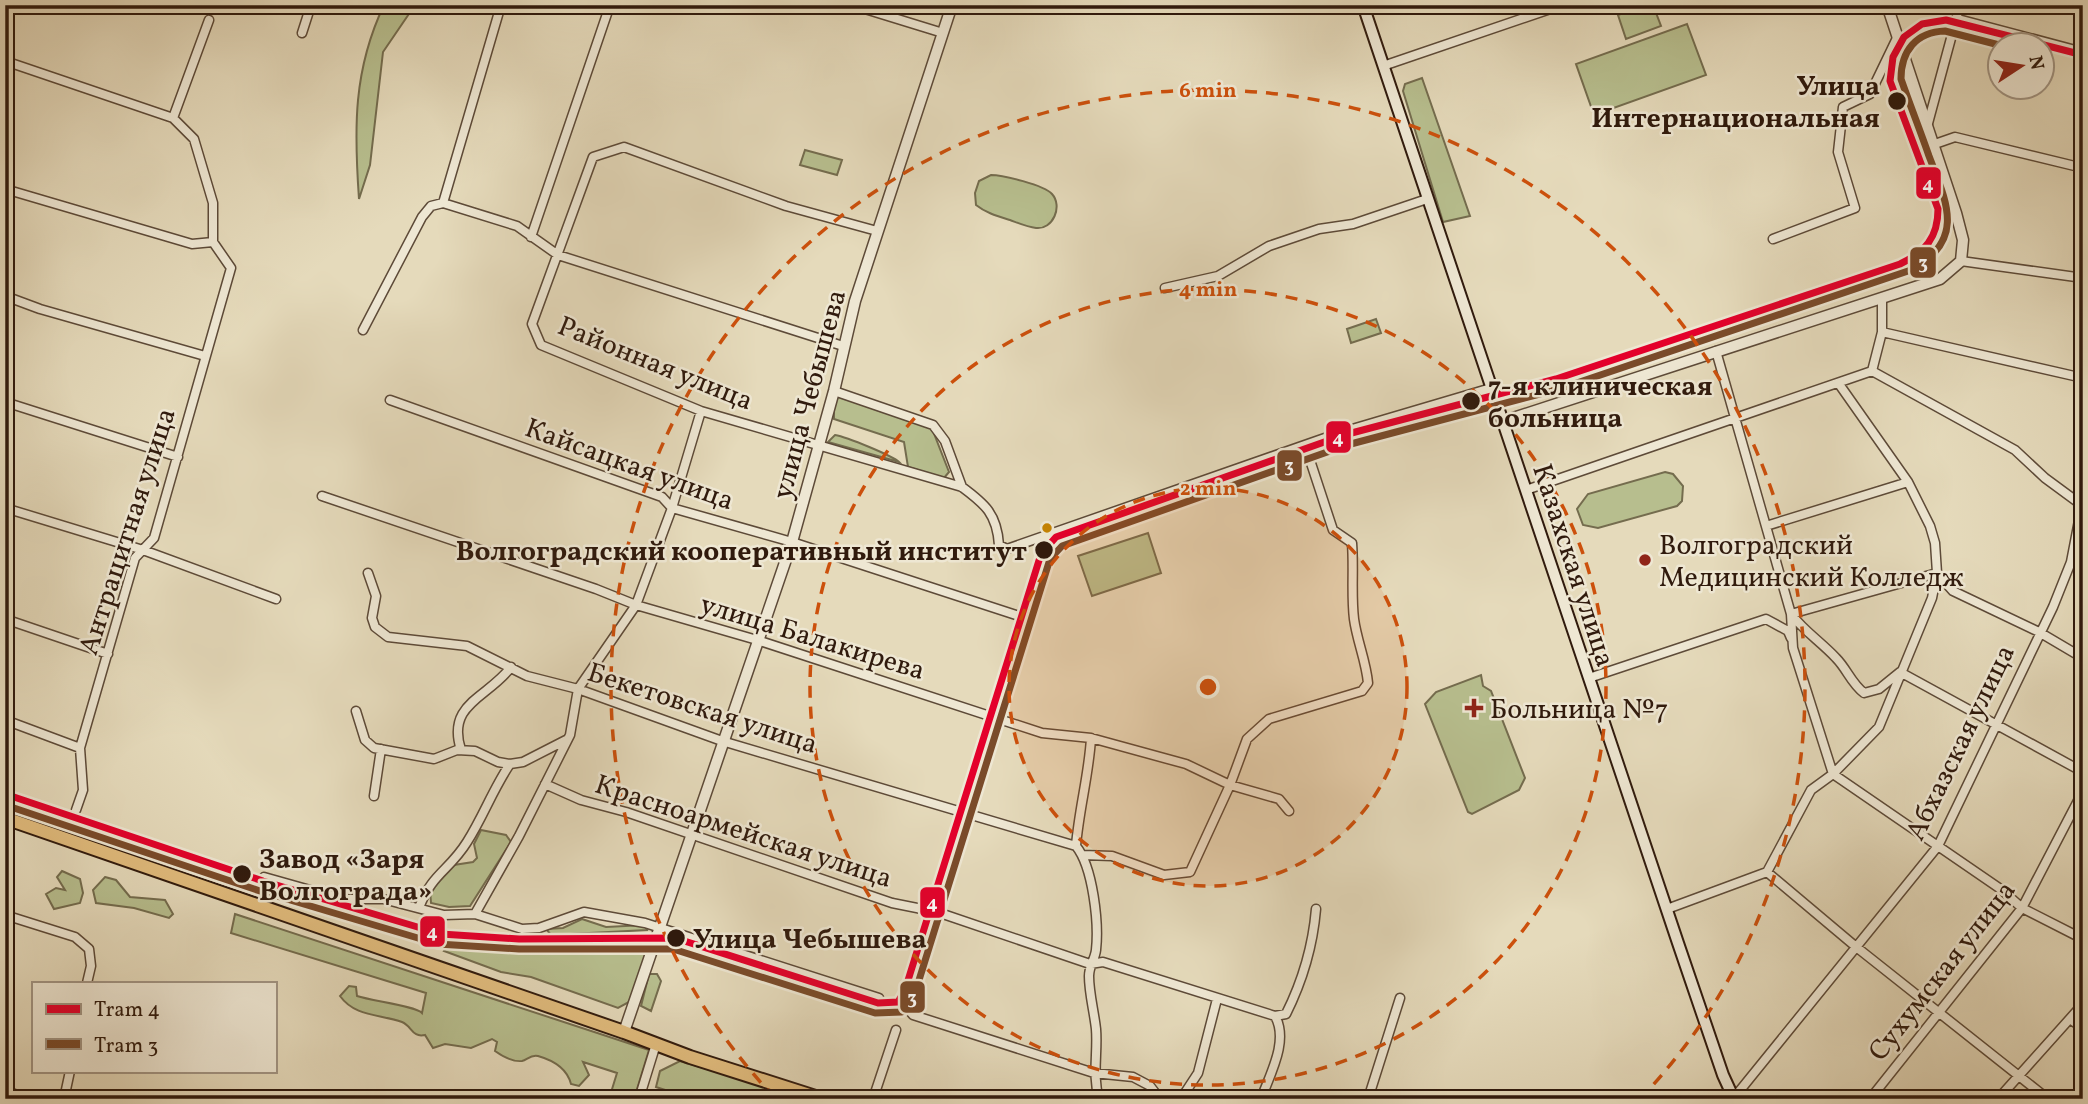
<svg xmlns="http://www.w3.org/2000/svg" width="2088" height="1104" viewBox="0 0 2088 1104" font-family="Vollkorn,serif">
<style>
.green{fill:#b7be8e;stroke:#746c4e;stroke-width:2}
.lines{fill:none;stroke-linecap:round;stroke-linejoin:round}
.minor-casing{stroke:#5d4a38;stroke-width:11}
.tertiary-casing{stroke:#5d4a38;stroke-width:13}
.secondary-casing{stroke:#301a0d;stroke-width:14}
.primary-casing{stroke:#301a0d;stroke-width:16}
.minor{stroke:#eee7d3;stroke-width:8}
.tertiary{stroke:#eee7d3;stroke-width:10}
.secondary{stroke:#eee7d3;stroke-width:10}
.primary{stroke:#e2bd7e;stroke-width:12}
.rail{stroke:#301a0d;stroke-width:2.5;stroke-dasharray:12 12;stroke-linecap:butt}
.tram-1-casing{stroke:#eee7d3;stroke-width:12}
.tram-2-casing{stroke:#eee7d3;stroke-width:12}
.tram-1{stroke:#e4002b;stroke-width:7}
.tram-2{stroke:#7a4b2a;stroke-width:7}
.ring{fill:none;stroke:#cc500c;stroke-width:3.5;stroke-dasharray:12 9}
.stop-dot{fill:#301a0d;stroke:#eee7d3;stroke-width:2.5}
.bus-dot{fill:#c58303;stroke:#eee7d3;stroke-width:2.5}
.poi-dot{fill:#8f2418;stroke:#eee7d3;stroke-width:2.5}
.labels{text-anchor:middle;stroke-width:5;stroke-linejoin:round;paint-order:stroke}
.stop-label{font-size:28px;font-weight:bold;fill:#301a0d;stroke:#eee7d3;text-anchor:start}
.street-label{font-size:28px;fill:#301a0d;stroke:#eee7d3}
.poi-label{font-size:28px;fill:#301a0d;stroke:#eee7d3;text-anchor:start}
.centre{fill:#cc500c;stroke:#eee7d3;stroke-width:3.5}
.ring-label{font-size:21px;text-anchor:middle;font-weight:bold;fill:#cc500c;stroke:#eee7d3;stroke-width:5;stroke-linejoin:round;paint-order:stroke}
.line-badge{stroke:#eee7d3;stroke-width:2.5}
.badge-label{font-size:19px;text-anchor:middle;font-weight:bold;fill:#fff}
</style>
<rect width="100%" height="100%" fill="#e5dabb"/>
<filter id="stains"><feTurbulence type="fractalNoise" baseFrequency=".00286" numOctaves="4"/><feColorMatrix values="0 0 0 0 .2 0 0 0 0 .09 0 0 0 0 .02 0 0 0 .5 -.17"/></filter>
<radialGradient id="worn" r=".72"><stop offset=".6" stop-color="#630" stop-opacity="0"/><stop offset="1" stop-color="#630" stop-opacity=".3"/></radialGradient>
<path class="green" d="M 384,5 L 415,5 L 383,52 L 370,165 L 359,199 C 354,129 353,70 384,5 Z
M 1644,5 L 1653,5 L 1661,26 L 1626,39 L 1618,15 Z
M 1687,24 L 1706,75 L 1594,115 L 1576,64 Z
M 1422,78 L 1470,216 L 1443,222 L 1403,91 L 1405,84 Z
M 805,150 L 842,160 L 837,175 L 800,165 Z
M 991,175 C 1003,175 1044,185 1052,194 C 1063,206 1053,230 1036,228 C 1027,227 1018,223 1010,220 C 997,216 986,213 976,205 L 975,193 L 979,181 Z
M 1376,319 L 1381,333 L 1351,343 L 1347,329 Z
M 834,391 L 931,426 L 949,472 L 944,478 L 908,467 L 904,442 L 834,419 Z
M 835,435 C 847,437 893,456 899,462 L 828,442 Z
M 1665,472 L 1673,474 L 1683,486 L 1682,501 L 1677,506 L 1598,528 L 1583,525 L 1577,509 L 1588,494 Z
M 1148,533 L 1161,573 L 1092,596 L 1078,556 Z
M 1481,675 L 1483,686 L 1491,691 L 1525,778 L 1519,790 L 1472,814 L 1468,812 L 1425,704 L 1436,692 Z
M 481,830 L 506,835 L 511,842 L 470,906 L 449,907 L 431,903 L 430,889 L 454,865 L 473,862 L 477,858 L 474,844 Z
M 62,871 L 80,879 L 83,893 L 80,903 L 54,909 L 46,894 L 56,888 L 65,890 L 57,877 Z
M 105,877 L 116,880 L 130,897 L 165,900 L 173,914 L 169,918 L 134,908 L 96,903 L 93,890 Z
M 235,914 L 649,1050 L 634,1099 L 609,1099 L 617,1073 L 583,1062 L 589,1075 L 579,1086 L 571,1084 C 567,1068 552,1060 538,1056 C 531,1054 527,1060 522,1061 C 513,1062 502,1056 495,1051 L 497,1042 L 492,1039 L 471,1048 L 445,1044 L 433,1048 L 425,1035 C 412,1038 412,1026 402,1022 C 380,1014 355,1017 340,996 L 349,986 L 356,987 L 357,996 C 372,1001 416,1006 422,1013 L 426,993 L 231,933 Z
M 582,919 L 606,927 L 645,925 L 647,930 L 551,935 L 546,929 L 563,928 Z
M 460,942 L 502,945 L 650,943 L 629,1002 L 618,1008 L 531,977 L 501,972 L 444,951 L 450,943 Z
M 649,974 L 657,974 L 661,981 L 651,1011 L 641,1006 Z
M 680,1061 L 808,1099 L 693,1099 L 656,1087 L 660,1071 Z"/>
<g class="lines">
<defs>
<path id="minor" d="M 852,5 L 943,33
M 5,6 L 5,5
M 1958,19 L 2083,52
M 302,33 L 311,5
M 5,61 L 173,118 L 194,139 L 213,203 L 213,242
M 1383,66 L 1562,5
M 173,118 L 209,20
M 1927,127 L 1960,5
M 1932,145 L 1955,137 L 2083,168
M 5,189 L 192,244 L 213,242 L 231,268 L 154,538 L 135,558 L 80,748 L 83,790 L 76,810
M 443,203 L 517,226 L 558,255 L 843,346
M 443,203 L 501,5
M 877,231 L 786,206 L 624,147 L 593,157 L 532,324 L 541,345 L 701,411 L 962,487 C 985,504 997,514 999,545 L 1007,549 L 1342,432 L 1491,388
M 531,237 L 610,5
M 1773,239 L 1855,208 L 1838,152 L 1843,107 L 1870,94 L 1897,38
M 1961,261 L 2083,278
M 1165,288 L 1218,276 L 1269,246 L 1319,229 L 1353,224 L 1427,199
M 5,296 L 40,309 L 205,356
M 363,330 L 422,217 L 431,206 L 443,203
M 1882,332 L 2083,378
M 1716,351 L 1791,614 L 1793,648 L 1833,774
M 1872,371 L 2015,450 L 2045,478 L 2083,506
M 1872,371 L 1882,332 L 1882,299
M 834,391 L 933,425 L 945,441 L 962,487
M 390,400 L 662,497 L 672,508 L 792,542 L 1016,615
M 5,402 L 178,457
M 1526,490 L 1872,371
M 322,496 L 596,589 L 636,605 L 757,640 L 1042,733 L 1091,738 L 1186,764 L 1230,785 L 1279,799 L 1289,811
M 5,508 L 143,550 L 276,599
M 1766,526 L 1908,482
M 368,573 L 376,596 L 372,618 L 375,627 L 388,637 L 467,646 L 527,676 L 578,689 L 722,741 L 1076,846
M 1937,573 L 1791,614 C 1804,631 1821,642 1836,658 C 1847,669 1851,683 1864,693 L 1879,689 L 1900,672 L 2083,772
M 1937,573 L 1953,591 L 2039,632 L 2083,658
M 5,619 L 108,654
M 1589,678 L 1766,619 L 1788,631 L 1791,638
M 356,711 L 365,740 L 374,748 L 434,759 L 457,750 L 475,751 L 498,762 L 510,764
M 997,718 L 908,1009 L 913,1015 L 1094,1073 L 1133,1077 L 1150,1086 L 1160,1099
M 5,720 L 80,748
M 1091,738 C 1089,774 1079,809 1076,846 C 1093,867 1099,923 1096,950 C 1095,959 1089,966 1089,976 C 1089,993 1094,1011 1096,1029 C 1098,1053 1092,1075 1099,1099
M 461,750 C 446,703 488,698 511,667
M 1833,774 L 2002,890 L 2022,908 L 2083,939
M 545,784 L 581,800 L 626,812 L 892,903 L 937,912 L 1090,964 L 1103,962 L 1275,1016
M 374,796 L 381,749
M 1083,855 L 1112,856 L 1164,875 L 1190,872 L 1230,785 L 1247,739 L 1269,719 L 1362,691 L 1368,683 C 1366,661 1357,641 1354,619 C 1351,594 1354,569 1352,543 L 1333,530 L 1305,445
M 1767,872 L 1855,946 L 2048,1099
M 264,877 L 342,899 L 383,899 L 444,915 L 475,914 L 519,836 L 570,735 L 578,689 L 636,605 L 672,508 L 701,411
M 419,908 C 432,873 449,871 467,842 C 483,817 493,789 510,764 L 523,762 L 566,740
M 1667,909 L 1767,872 L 1811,790 L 1833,774 L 1879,727 L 1932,598 L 1937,573 L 1935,543 L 1930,526 L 1908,482 L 1839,384
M 475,914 L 522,929 L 539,928 L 584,912 L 645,923 L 879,998
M 5,915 L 75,937 L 89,949 L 91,966 L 87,983
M 2071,1020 L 2083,1028
M 64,1099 L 70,1071
M 639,1099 L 656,1044
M 873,1099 L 896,1030
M 1181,1099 L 1198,1073 L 1217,999
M 1261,1099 C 1270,1074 1289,1041 1275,1016 L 1286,1014 C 1302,982 1313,944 1316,909
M 1368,1099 L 1400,998
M 1733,1099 L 1938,846 L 2053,607 L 2071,562 L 2082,505 L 2080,483 L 2083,473
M 1870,1099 L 2022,908 L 2083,791
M 1998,1099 L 2083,1004"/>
<path id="tertiary" d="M 1504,421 L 1940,279 L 1961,261 L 1963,240 L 1956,213 L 1887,5
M 624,1032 L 792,542 L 834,391 L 855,301 L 952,5"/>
<path id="secondary" d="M 1363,5 L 1678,943 L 1723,1075 L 1734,1099"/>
<path id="primary" d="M 5,818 L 624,1032 L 690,1057 L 822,1099"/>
</defs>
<use href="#minor" class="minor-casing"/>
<use href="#tertiary" class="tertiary-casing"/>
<use href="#secondary" class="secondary-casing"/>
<use href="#primary" class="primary-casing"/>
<use href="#minor" class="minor"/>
<use href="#tertiary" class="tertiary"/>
<use href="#secondary" class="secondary"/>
<use href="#primary" class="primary"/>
<path class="rail" d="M 5,1087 L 49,1099"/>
<defs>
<path id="tram-1" d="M 5,794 L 263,881 L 441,934 L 519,939 L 675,938 L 878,1003 L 898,1002 L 905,990 L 1041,554 L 1056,537 L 1344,435 L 1556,379 L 1900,264 C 1925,252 1938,238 1938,209 L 1890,81 L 1893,57 L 1904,37 L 1922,24 L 1946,20 L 2083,55"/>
<path id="tram-2" d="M 5,805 L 260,891 L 438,944 L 519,949 L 673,949 L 875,1013 L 902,1012 L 915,993 L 1050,559 L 1062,546 L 1347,445 L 1559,389 L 1914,269 C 1966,238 1946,201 1929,156 C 1920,130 1910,105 1901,79 C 1901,51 1916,32 1945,31 L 2003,46"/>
</defs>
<use href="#tram-1" class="tram-1-casing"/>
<use href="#tram-2" class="tram-2-casing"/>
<use href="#tram-1" class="tram-1"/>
<use href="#tram-2" class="tram-2"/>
</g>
<circle cx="1208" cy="687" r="199" fill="#cc500c" fill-opacity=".12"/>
<g class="ring">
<circle cx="1208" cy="687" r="199"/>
<circle cx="1208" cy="687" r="398"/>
<path d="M775 1098A597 597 0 1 1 1641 1098"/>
</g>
<g class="stop-dot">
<circle cx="1897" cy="101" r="10"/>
<circle cx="1471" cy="401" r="10"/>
<circle cx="1044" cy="550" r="10"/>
<circle cx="242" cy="874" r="10"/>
<circle cx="676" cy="938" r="10"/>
</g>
<circle class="bus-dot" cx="1047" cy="528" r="6"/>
<g class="poi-dot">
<circle cx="1645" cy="560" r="7"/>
<path d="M1470.5 697.5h7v7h7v7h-7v7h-7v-7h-7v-7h7z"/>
</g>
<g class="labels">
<g class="stop-label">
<text x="1880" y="95" text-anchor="end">Улица<tspan x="1880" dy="32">Интернациональная</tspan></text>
<text x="1488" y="395">7-я клиническая<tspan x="1488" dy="32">больница</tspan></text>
<text x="1027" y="560" text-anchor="end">Волгоградский кооперативный институт</text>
<text x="259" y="868">Завод «Заря<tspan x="259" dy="32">Волгограда»</tspan></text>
<text x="693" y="948">Улица Чебышева</text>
</g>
<g class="street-label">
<text transform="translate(656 362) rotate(22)" y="10">Районная улица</text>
<text transform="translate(808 394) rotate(-75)" y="10">улица Чебышева</text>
<text transform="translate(630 463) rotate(20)" y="10">Кайсацкая улица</text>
<text transform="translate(126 531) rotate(-72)" y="10">Антрацитная улица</text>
<text transform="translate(1575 565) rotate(72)" y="10">Казахская улица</text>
<text transform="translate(813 636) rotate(17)" y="10">улица Балакирева</text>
<text transform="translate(703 707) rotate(18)" y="10">Бекетовская улица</text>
<text transform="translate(1959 742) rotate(-64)" y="10">Абхазская улица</text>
<text transform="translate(744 830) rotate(18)" y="10">Красноармейская улица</text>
<text transform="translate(1941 970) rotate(-52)" y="10">Сухумская улица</text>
</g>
<g class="poi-label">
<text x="1659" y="554">Волгоградский<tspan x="1659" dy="32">Медицинский Колледж</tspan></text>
<text x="1490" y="718">Больница №7</text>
</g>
</g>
<circle cx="1208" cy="687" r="10" class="centre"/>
<g class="ring-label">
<text x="1208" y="97">6 min</text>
<text x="1208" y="296">4 min</text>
<text x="1208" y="495">2 min</text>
</g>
<g class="line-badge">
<rect x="1915" y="166" width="27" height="34" rx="7" fill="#e4002b"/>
<rect x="1909" y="246" width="28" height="33" rx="7" fill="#7a4b2a"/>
<rect x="1325" y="420" width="27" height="34" rx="7" fill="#e4002b"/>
<rect x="1276" y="449" width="27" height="33" rx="7" fill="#7a4b2a"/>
<rect x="919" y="886" width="27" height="33" rx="7" fill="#e4002b"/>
<rect x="419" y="915" width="27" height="33" rx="7" fill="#e4002b"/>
<rect x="899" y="980" width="27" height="34" rx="7" fill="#7a4b2a"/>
</g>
<g class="badge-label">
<text x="1928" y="190">4</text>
<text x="1923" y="269">3</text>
<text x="1338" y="444">4</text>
<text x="1289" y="472">3</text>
<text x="932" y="909">4</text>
<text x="432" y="938">4</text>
<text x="912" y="1004">3</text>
</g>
<rect width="2088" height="1104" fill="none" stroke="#e5dabb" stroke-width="28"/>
<rect x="7" y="7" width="2074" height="1090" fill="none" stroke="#301a0d" stroke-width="3.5"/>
<rect x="14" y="14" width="2060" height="1076" fill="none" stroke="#301a0d" stroke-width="2"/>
<rect x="32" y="982" width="245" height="91" fill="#eee7d3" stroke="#a29584" stroke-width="2"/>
<rect x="46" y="1004" width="35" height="10" fill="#e4002b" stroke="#a29584" stroke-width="2"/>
<text x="94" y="1016" font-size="21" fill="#301a0d">Tram 4</text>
<rect x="46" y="1039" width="35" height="10" fill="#7a4b2a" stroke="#a29584" stroke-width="2"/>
<text x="94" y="1052" font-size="21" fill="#301a0d">Tram 3</text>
<g transform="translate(2021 66) rotate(78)"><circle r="33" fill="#eee7d3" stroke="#a29584" stroke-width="2"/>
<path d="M0-5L12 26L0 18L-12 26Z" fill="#8f2418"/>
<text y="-10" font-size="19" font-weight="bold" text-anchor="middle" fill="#301a0d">N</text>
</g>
<rect width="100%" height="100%" filter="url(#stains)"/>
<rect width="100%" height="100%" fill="url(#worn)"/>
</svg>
